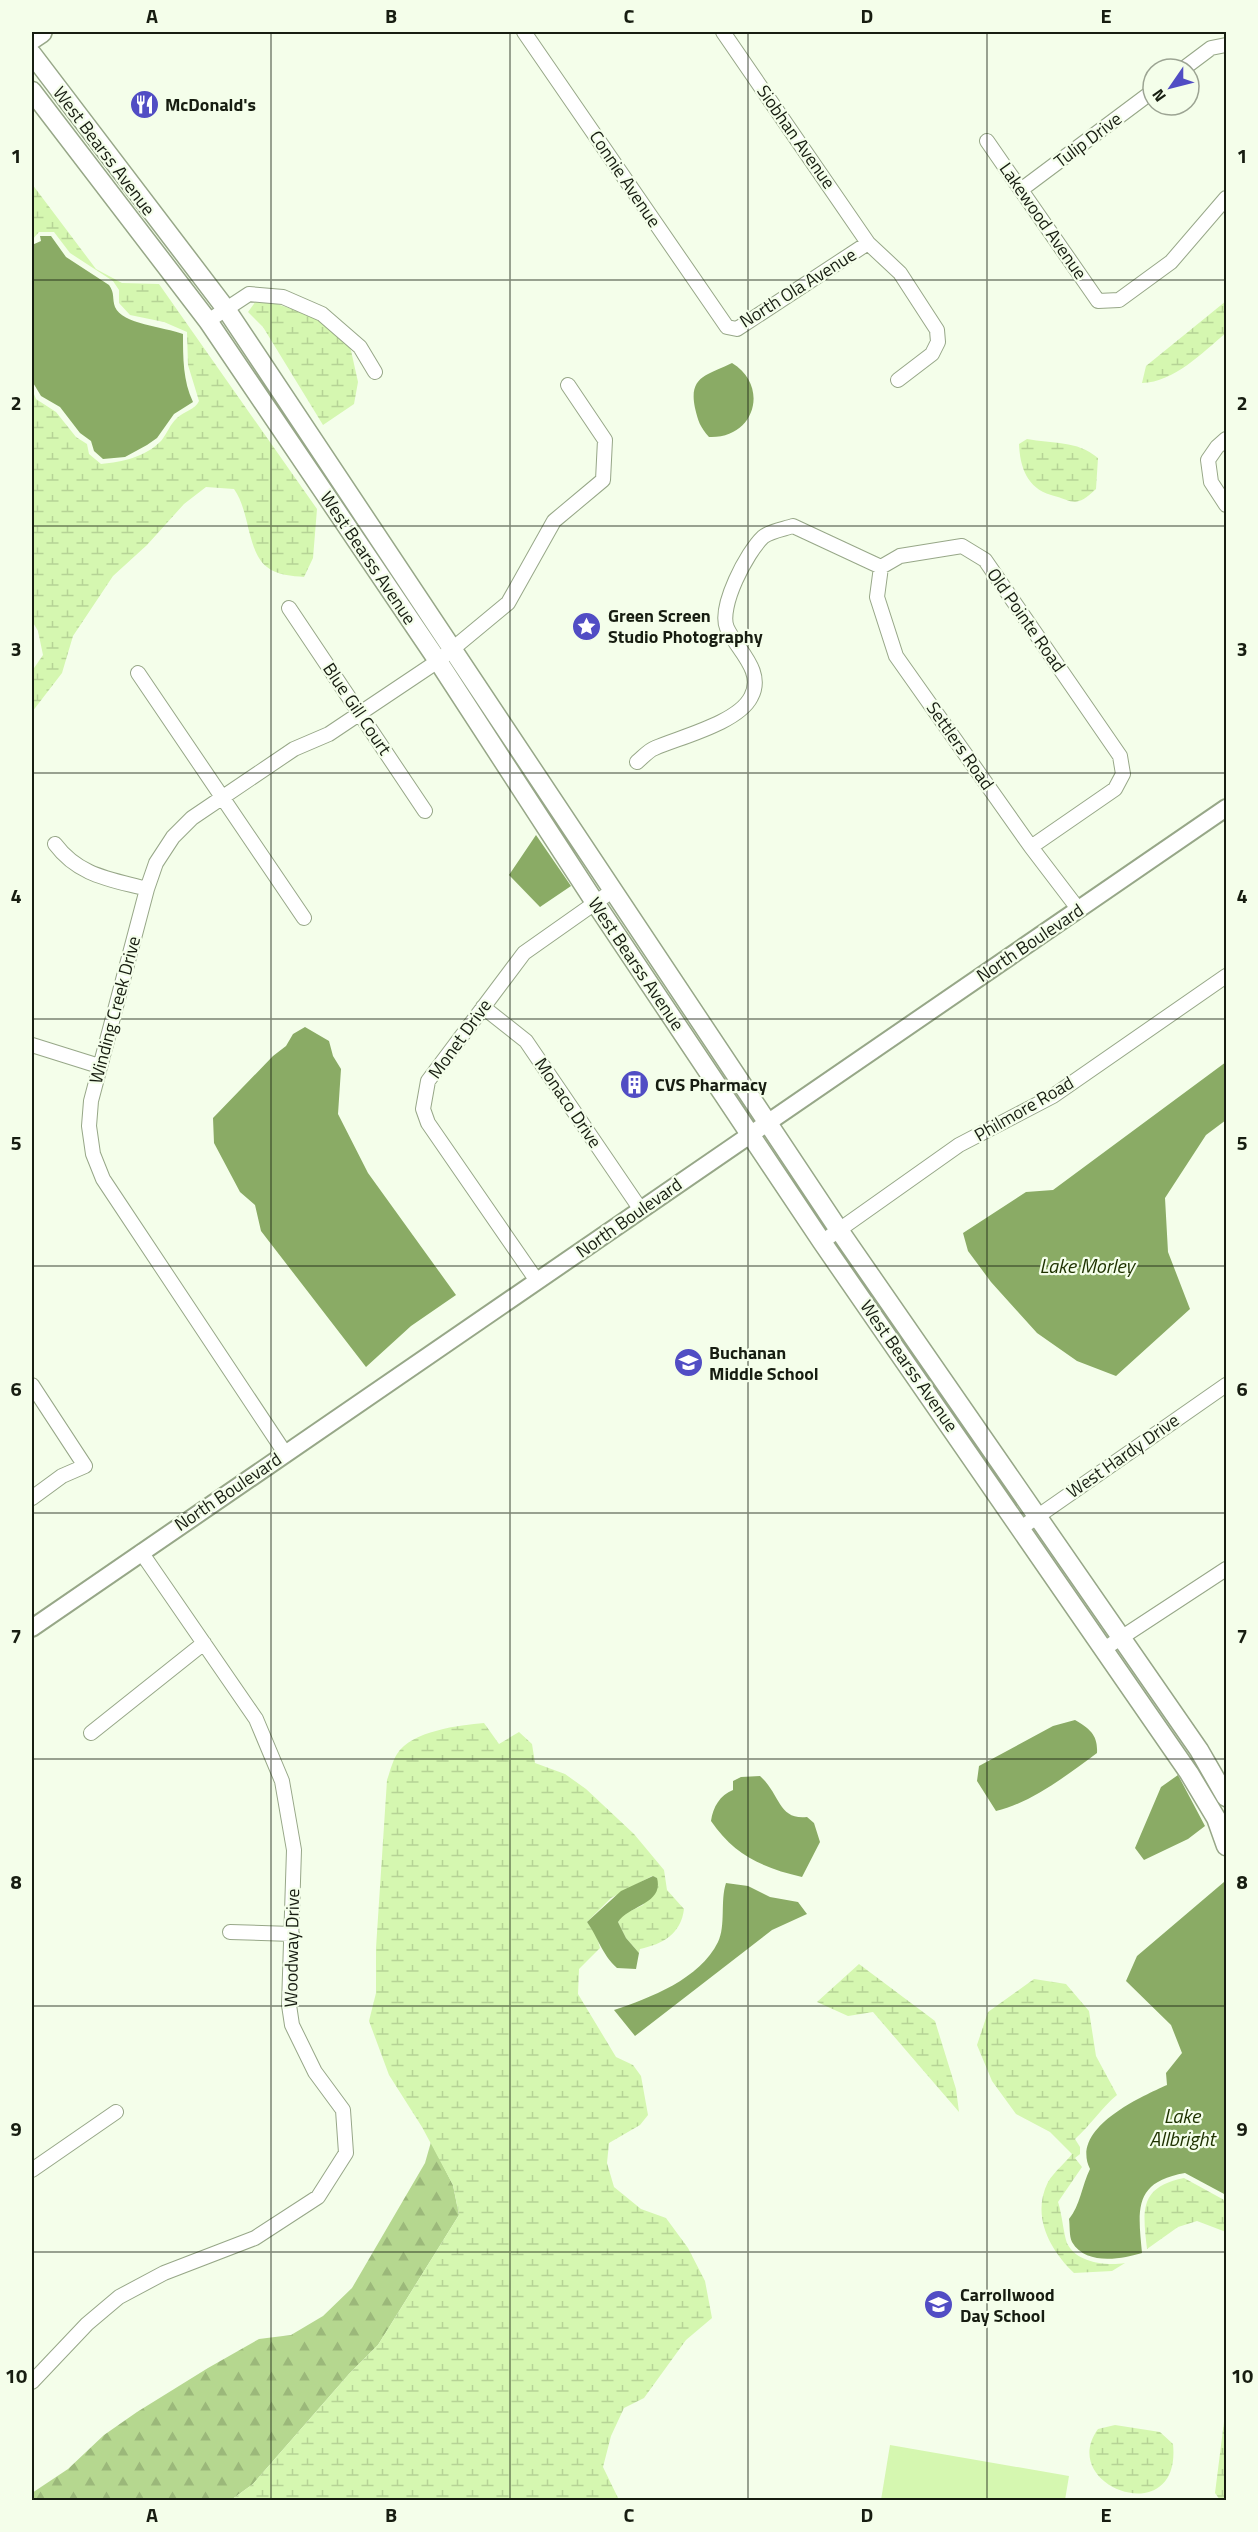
<svg xmlns="http://www.w3.org/2000/svg" width="1258" height="2532" viewBox="0 0 1258 2532" font-family="'Titillium Web',sans-serif">
<style>
.grass{fill:#d5f7b0}
.forest{fill:url(#forest-firs)}
.wetland{fill:url(#wetland-marsh)}
.water{fill:#8aab65}
.lines{fill:none;stroke-linecap:round;stroke-linejoin:round}
.minor-casing{stroke:#97a788;stroke-width:16}
.tertiary-casing{stroke:#97a788;stroke-width:20}
.secondary-casing{stroke:#97a788;stroke-width:21}
.primary-casing{stroke:#97a788;stroke-width:24}
.minor{stroke:#fff;stroke-width:14}
.tertiary{stroke:#fff;stroke-width:16}
.secondary{stroke:#fff;stroke-width:18}
.primary{stroke:#fff;stroke-width:21}
.grid{fill:none;stroke:#171d11;stroke-width:1.5;stroke-opacity:0.55}
.labels{text-anchor:middle;stroke-width:4.5;stroke-linejoin:round;paint-order:stroke}
.poi-label{font-size:18px;font-weight:bold;fill:#171d11;stroke:#f4feea;text-anchor:start}
.street-label{font-size:18px;fill:#171d11;stroke:#f4feea}
.water-label{font-size:20px;font-style:italic;fill:#1e3200;stroke:#f4feea}
.neatline{fill:none;stroke:#171d11;stroke-width:2}
.grid-label{font-size:20px;text-anchor:middle;font-weight:bold;fill:#171d11}
</style>
<defs>
<pattern id="forest-firs" width="22" height="20" patternUnits="userSpaceOnUse" patternTransform="scale(1.5)"><rect width="22" height="20" fill="#b5d78f"/><path d="M5 1l3.5 6h-7zM16 11l3.5 6h-7z" fill="#9bb87a"/></pattern>
<pattern id="wetland-marsh" width="20" height="14" patternUnits="userSpaceOnUse" patternTransform="scale(1.5)"><rect width="20" height="14" fill="#d5f7b0"/><path d="M1 5h8M5 5V1M11 12h8M15 12V8" fill="none" stroke="#b6d396"/></pattern>
</defs>
<rect width="100%" height="100%" fill="#f4feea"/>
<path class="grass" d="M 890,2445 L 1069,2476 L 1065,2500 L 881,2500 Z"/>
<path class="forest" d="M 431,2142 L 453,2185 L 459,2215 L 378,2345 L 349,2374 L 253,2484 L 231,2500 L 32,2500 L 32,2493 L 68,2469 L 104,2435 L 137,2412 L 208,2368 L 259,2339 L 291,2335 L 323,2316 L 352,2288 L 425,2163 Z"/>
<path class="wetland" d="M 32,184 L 96,269 L 122,283 L 159,284 L 317,509 L 313,558 L 304,577 C 293,576 276,575 267,567 C 247,552 250,511 234,489 L 206,487 L 184,504 L 147,545 L 113,576 L 73,636 L 62,673 L 32,712 L 32,671 L 43,655 L 38,631 L 32,621 L 32,389 L 36,399 L 56,412 L 76,437 L 87,444 L 89,454 L 101,464 C 123,462 145,457 161,441 C 167,434 170,424 177,418 C 184,411 195,410 199,401 L 188,365 L 187,332 L 164,322 L 130,315 L 119,303 L 119,290 L 113,281 L 70,253 L 54,232 L 39,232 L 32,240 Z
M 256,301 L 274,303 L 315,317 L 350,346 L 358,382 L 354,404 L 323,425 L 263,327 L 248,312 Z
M 1226,301 L 1226,333 C 1202,353 1174,382 1142,383 L 1146,366 Z
M 1027,439 C 1052,444 1077,440 1098,458 L 1096,489 C 1075,509 1074,501 1051,495 C 1027,488 1020,467 1019,444 Z
M 484,1723 L 499,1744 L 519,1732 L 532,1744 L 535,1763 L 565,1774 L 586,1789 L 634,1834 L 664,1870 L 667,1890 L 684,1909 C 681,1934 663,1944 640,1949 L 639,1953 L 626,1938 L 618,1922 L 622,1915 L 643,1905 L 657,1878 L 652,1876 L 611,1898 L 587,1922 L 596,1934 L 600,1948 L 579,1969 L 578,1994 L 616,2057 L 633,2065 L 641,2076 L 648,2115 L 640,2125 L 609,2143 L 607,2163 L 614,2187 L 641,2209 L 666,2218 L 688,2248 L 705,2281 L 712,2318 L 686,2340 L 644,2398 L 624,2408 L 611,2436 L 603,2467 L 619,2500 L 231,2500 L 253,2484 L 349,2374 L 378,2345 L 459,2215 L 453,2185 L 422,2127 L 389,2075 L 369,2021 L 376,1993 L 376,1948 L 387,1780 C 390,1772 392,1762 397,1754 C 411,1731 460,1725 484,1723 Z
M 859,1964 L 935,2021 L 956,2089 L 959,2112 L 873,2012 L 848,2016 L 817,2002 Z
M 1034,1979 L 1066,1984 L 1089,2011 L 1096,2056 L 1117,2095 C 1101,2108 1091,2125 1075,2139 L 1080,2147 L 1080,2154 L 1075,2158 L 1082,2167 L 1058,2202 C 1062,2213 1064,2238 1068,2245 C 1078,2263 1107,2266 1125,2263 L 1112,2271 L 1074,2273 C 1050,2250 1031,2216 1048,2182 C 1054,2172 1065,2163 1072,2154 L 1050,2132 L 1016,2114 L 992,2081 L 977,2045 L 988,2012 Z
M 1184,2178 L 1226,2201 L 1226,2232 L 1197,2221 L 1178,2227 L 1147,2249 C 1143,2212 1138,2187 1184,2178 Z
M 1226,2406 L 1226,2500 L 1220,2500 L 1215,2493 Z
M 1115,2425 L 1160,2432 L 1173,2444 C 1182,2532 1056,2487 1098,2429 Z"/>
<path class="water" d="M 40,236 L 51,236 L 66,257 L 109,285 C 115,293 112,299 115,307 C 122,324 164,327 183,334 C 183,358 183,381 193,402 L 174,414 L 157,438 L 147,445 L 125,457 L 103,459 L 94,451 L 91,441 L 80,433 L 60,407 L 41,396 L 32,381 L 32,245 L 41,241 Z
M 732,363 C 770,386 755,439 709,437 C 700,427 698,421 695,408 C 688,375 709,375 732,363 Z
M 536,835 L 571,886 L 540,907 L 509,875 Z
M 305,1027 L 329,1041 L 333,1056 L 341,1069 L 338,1114 L 368,1173 L 456,1295 L 411,1326 L 366,1367 L 261,1231 L 255,1205 L 240,1192 L 214,1143 L 213,1118 L 273,1056 L 286,1046 L 293,1034 Z
M 1226,1062 L 1226,1120 L 1206,1135 L 1165,1198 L 1168,1252 L 1190,1309 L 1116,1376 L 1077,1361 L 1037,1333 L 991,1282 L 968,1251 L 963,1233 L 1026,1192 L 1053,1190 Z
M 1075,1720 C 1090,1729 1098,1735 1097,1753 C 1067,1775 1033,1802 996,1811 L 977,1781 L 979,1766 L 1053,1726 Z
M 1178,1775 L 1205,1826 L 1188,1839 L 1144,1860 L 1135,1848 L 1161,1787 Z
M 760,1776 C 781,1795 778,1820 807,1817 L 814,1823 L 820,1842 L 802,1877 C 763,1868 734,1855 711,1821 C 713,1807 720,1795 733,1790 L 733,1781 L 741,1777 Z
M 653,1876 L 657,1878 C 664,1904 629,1905 618,1922 L 626,1938 L 639,1953 L 636,1969 L 617,1968 C 601,1953 599,1939 587,1922 L 621,1891 Z
M 1224,1882 L 1226,1891 L 1226,2195 L 1185,2173 C 1133,2182 1138,2210 1142,2253 C 1122,2259 1086,2266 1072,2242 C 1069,2236 1070,2225 1069,2219 C 1080,2206 1082,2185 1090,2169 C 1070,2129 1138,2098 1167,2085 L 1166,2073 L 1182,2053 L 1171,2025 L 1126,1981 L 1137,1956 Z
M 726,1883 L 748,1886 L 770,1897 L 798,1902 L 807,1914 L 772,1930 L 635,2036 L 614,2010 C 650,1998 700,1979 718,1942 C 726,1926 720,1901 726,1883 Z"/>
<g class="lines">
<defs>
<path id="minor" d="M 524,32 L 727,327 L 737,329 L 868,243
M 723,32 L 868,243 L 900,273 L 937,330 L 938,342 L 932,354 L 898,380
M 1183,69 L 1211,48 L 1226,45
M 987,141 L 1098,301 L 1119,300 L 1171,262 L 1226,198
M 1022,189 L 1153,91
M 208,321 L 249,294 L 283,297 L 322,314 L 360,347 L 375,372
M 1226,439 L 1217,447 L 1208,460 L 1211,482 L 1226,505
M 881,567 L 877,597 L 896,656 L 1031,847 L 1079,910
M 289,608 L 425,811
M 138,673 L 304,918
M 637,762 C 643,757 649,750 655,748 C 680,737 738,723 751,697 C 765,671 737,650 727,628 C 718,607 747,552 763,537 C 770,531 784,529 793,526 L 881,567 L 900,556 L 962,546 L 985,560 L 1120,756 L 1123,774 L 1115,789 L 1031,847
M 55,844 C 79,876 110,879 147,889
M 483,1007 L 526,1041 L 641,1210
M 32,1045 L 99,1066
M 822,1242 L 959,1145 L 1053,1096 L 1226,976
M 537,1281 L 428,1123 L 423,1109 L 428,1081 L 524,953 L 612,891
M 32,1385 L 85,1466 L 62,1476 L 32,1498
M 285,1453 L 103,1179 L 93,1154 L 89,1126 L 91,1101 L 147,889 L 156,863 L 173,837 L 192,818 L 294,749 L 329,734 L 438,661 L 508,603 L 554,521 L 603,480 L 605,440 L 568,385
M 1021,1528 L 1226,1385
M 1104,1649 L 1226,1569
M 91,1733 L 204,1643
M 230,1932 L 292,1934
M 32,2170 L 116,2112
M 32,2382 L 87,2324 L 119,2297 L 164,2273 L 255,2238 L 318,2197 L 346,2153 L 343,2110 L 315,2072 L 292,2025 L 289,2005 L 294,1850 L 282,1781 L 256,1719 L 141,1552"/>
<path id="tertiary" d="M 32,1628 L 1226,808"/>
<path id="secondary" d="M 32,54 L 226,309 L 839,1230 L 1199,1750 L 1226,1797
M 32,91 L 208,321 L 438,661 L 596,904 L 822,1242 L 1189,1773 L 1216,1818 L 1226,1846"/>
<path id="primary" d="M 32,38 L 41,32"/>
</defs>
<use href="#minor" class="minor-casing"/>
<use href="#tertiary" class="tertiary-casing"/>
<use href="#secondary" class="secondary-casing"/>
<use href="#primary" class="primary-casing"/>
<use href="#minor" class="minor"/>
<use href="#tertiary" class="tertiary"/>
<use href="#secondary" class="secondary"/>
<use href="#primary" class="primary"/>
</g>
<path class="grid" d="M 271,32 L 271,2500M 510,32 L 510,2500M 748,32 L 748,2500M 987,32 L 987,2500M 32,280 L 1226,280M 32,526 L 1226,526M 32,773 L 1226,773M 32,1019 L 1226,1019M 32,1266 L 1226,1266M 32,1513 L 1226,1513M 32,1759 L 1226,1759M 32,2006 L 1226,2006M 32,2252 L 1226,2252"/>
<defs>
<symbol id="restaurant-disc" viewBox="-11 -11 22 22"><circle r="9.5" fill="#514dc4" stroke="#f4feea"/><path d="M-5-6h1v4h1v-4h1v4h1v-4h1v5L-1.5 .5V6h-2V.5L-5-1ZM5-6V6H3V1.5H1.5Q1.5-4 5-6Z" fill="#fff"/></symbol>
<symbol id="sight-disc" viewBox="-11 -11 22 22"><circle r="9.5" fill="#514dc4" stroke="#f4feea"/><path d="M0-6L1.8-2.2L6-1.7L2.9 1.2L3.7 5.4L0 3.3L-3.7 5.4L-2.9 1.2L-6-1.7L-1.8-2.2Z" fill="#fff"/></symbol>
<symbol id="building-disc" viewBox="-11 -11 22 22"><circle r="9.5" fill="#514dc4" stroke="#f4feea"/><path d="M-4-6H4V6H1V3H-1V6H-4ZM-2.5-4.3h1.7v1.8h-1.7ZM.8-4.3h1.7v1.8H.8ZM-2.5-1h1.7V.8h-1.7ZM.8-1h1.7V.8H.8Z" fill="#fff"/></symbol>
<symbol id="school-disc" viewBox="-11 -11 22 22"><circle r="9.5" fill="#514dc4" stroke="#f4feea"/><path d="M0-5L7-2L0 1L-7-2ZM-4 1L0 2.5L4 1V4Q0 6-4 4Z" fill="#fff"/></symbol>
</defs>
<g fill-rule="evenodd">
<use href="#restaurant-disc" x="128" y="88" width="33" height="33"/>
<use href="#sight-disc" x="570" y="610" width="33" height="33"/>
<use href="#building-disc" x="618" y="1068" width="33" height="33"/>
<use href="#school-disc" x="672" y="1346" width="33" height="33"/>
<use href="#school-disc" x="922" y="2288" width="33" height="33"/>
</g>
<g class="labels">
<g class="poi-label">
<text x="165" y="111">McDonald's</text>
<text x="608" y="622">Green Screen<tspan x="608" dy="21">Studio Photography</tspan></text>
<text x="655" y="1091">CVS Pharmacy</text>
<text x="709" y="1359">Buchanan<tspan x="709" dy="21">Middle School</tspan></text>
<text x="960" y="2301">Carrollwood<tspan x="960" dy="21">Day School</tspan></text>
</g>
<g class="street-label">
<text transform="translate(796 137) rotate(55)" y="6">Siobhan Avenue</text>
<text transform="translate(1088 140) rotate(-37)" y="6">Tulip Drive</text>
<text transform="translate(104 151) rotate(53)" y="6">West Bearss Avenue</text>
<text transform="translate(625 179) rotate(56)" y="6">Connie Avenue</text>
<text transform="translate(1043 221) rotate(55)" y="6">Lakewood Avenue</text>
<text transform="translate(798 288) rotate(-32)" y="6">North Ola Avenue</text>
<text transform="translate(368 558) rotate(56)" y="6">West Bearss Avenue</text>
<text transform="translate(1026 620) rotate(55)" y="6">Old Pointe Road</text>
<text transform="translate(357 709) rotate(56)" y="6">Blue Gill Court</text>
<text transform="translate(960 746) rotate(55)" y="6">Settlers Road</text>
<text transform="translate(1030 943) rotate(-34)" y="6">North Boulevard</text>
<text transform="translate(636 964) rotate(56)" y="6">West Bearss Avenue</text>
<text transform="translate(115 1010) rotate(-75)" y="6">Winding Creek Drive</text>
<text transform="translate(460 1039) rotate(-54)" y="6">Monet Drive</text>
<text transform="translate(568 1103) rotate(56)" y="6">Monaco Drive</text>
<text transform="translate(1024 1109) rotate(-30)" y="6">Philmore Road</text>
<text transform="translate(629 1218) rotate(-35)" y="6">North Boulevard</text>
<text transform="translate(909 1366) rotate(55)" y="6">West Bearss Avenue</text>
<text transform="translate(1123 1456) rotate(-35)" y="6">West Hardy Drive</text>
<text transform="translate(228 1492) rotate(-34)" y="6">North Boulevard</text>
<text transform="translate(292 1948) rotate(-89)" y="6">Woodway Drive</text>
</g>
<g class="water-label">
<text x="1087" y="1273">Lake Morley</text>
<text x="1182" y="2123">Lake<tspan x="1182" dy="23">Allbright</tspan></text>
</g>
</g>
<rect width="1258" height="2532" fill="none" stroke="#f4feea" stroke-width="66"/>
<g transform="translate(1171 87) rotate(235)"><circle r="28" fill="#f4feea" stroke="#9ca493" stroke-width="1.5"/>
<path d="M0-4.5L10 22L0 15L-10 22Z" fill="#514dc4"/>
<text y="-9" font-size="16" font-weight="bold" text-anchor="middle" fill="#171d11">N</text>
</g>
<rect x="33" y="33" width="1192" height="2466" class="neatline"/>
<g class="grid-label">
<text x="152" y="23">A</text>
<text x="391" y="23">B</text>
<text x="629" y="23">C</text>
<text x="867" y="23">D</text>
<text x="1106" y="23">E</text>
<text x="16" y="163">1</text>
<text x="1242" y="163">1</text>
<text x="16" y="410">2</text>
<text x="1242" y="410">2</text>
<text x="16" y="656">3</text>
<text x="1242" y="656">3</text>
<text x="16" y="903">4</text>
<text x="1242" y="903">4</text>
<text x="16" y="1150">5</text>
<text x="1242" y="1150">5</text>
<text x="16" y="1396">6</text>
<text x="1242" y="1396">6</text>
<text x="16" y="1643">7</text>
<text x="1242" y="1643">7</text>
<text x="16" y="1889">8</text>
<text x="1242" y="1889">8</text>
<text x="16" y="2136">9</text>
<text x="1242" y="2136">9</text>
<text x="16" y="2383">10</text>
<text x="1242" y="2383">10</text>
<text x="152" y="2522">A</text>
<text x="391" y="2522">B</text>
<text x="629" y="2522">C</text>
<text x="867" y="2522">D</text>
<text x="1106" y="2522">E</text>
</g>
</svg>
